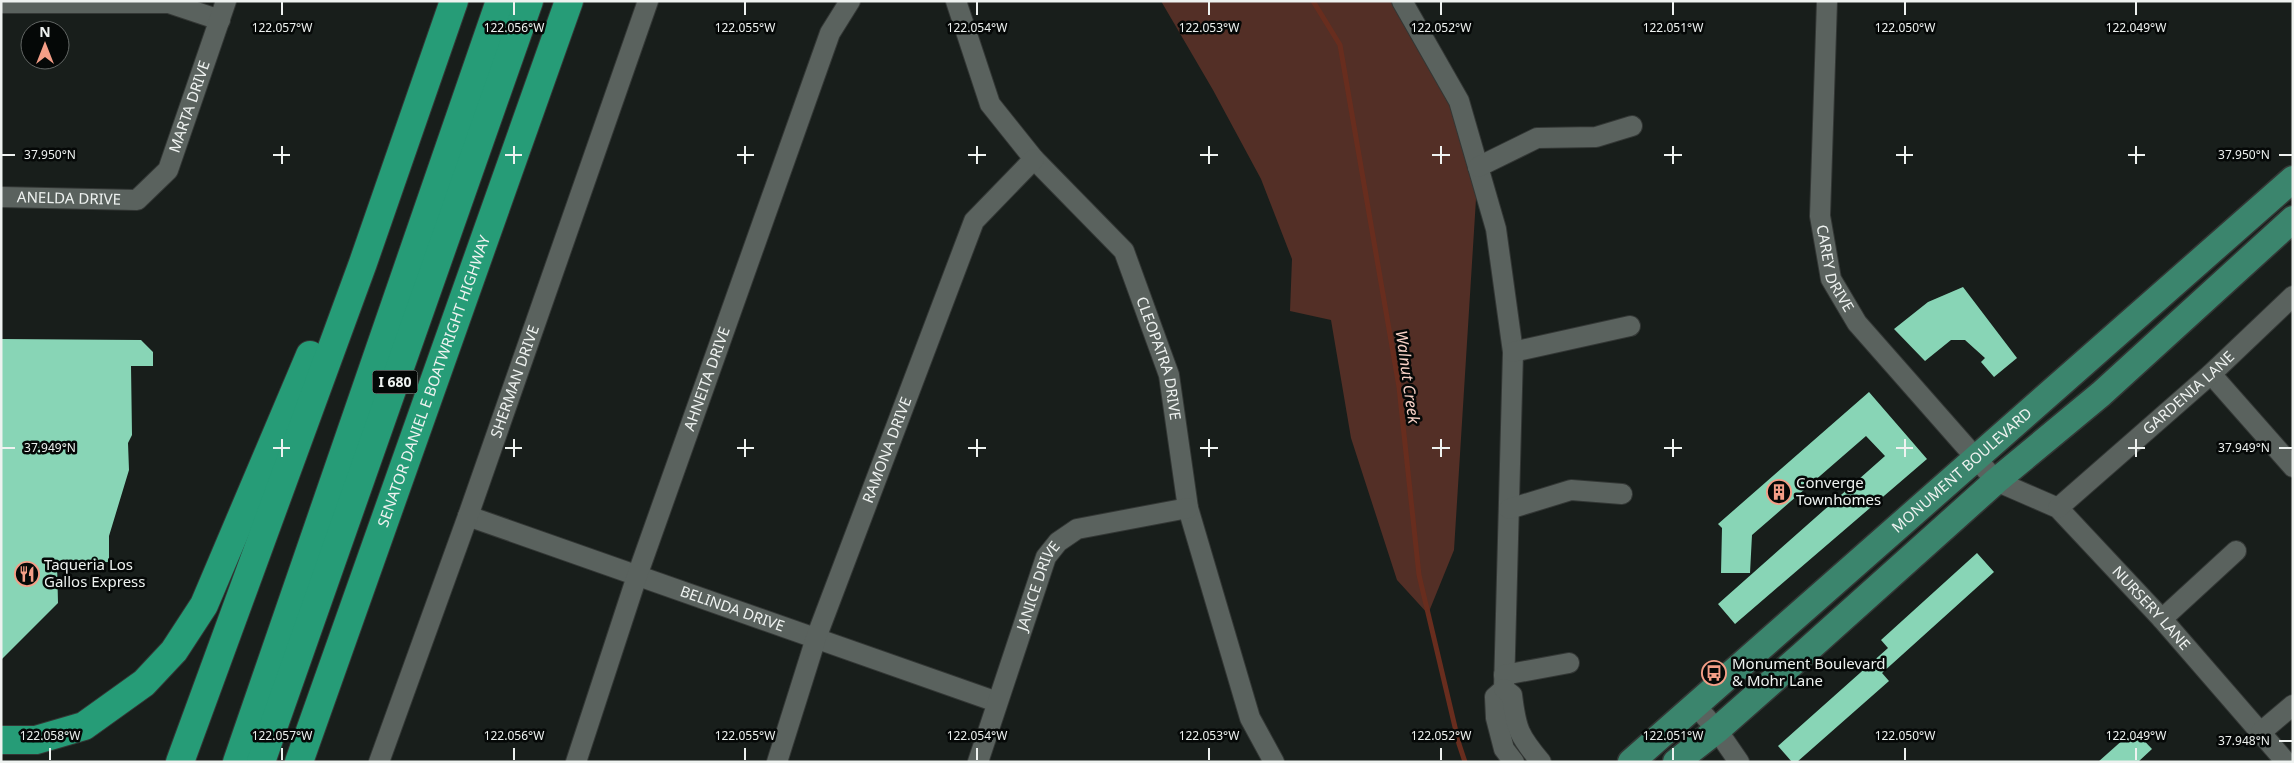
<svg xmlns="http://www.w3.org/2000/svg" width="2294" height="763" viewBox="0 0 2294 763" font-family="'Noto Sans',sans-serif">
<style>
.green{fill:#532f26}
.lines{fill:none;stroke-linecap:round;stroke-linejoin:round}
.stream{stroke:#682d1e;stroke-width:5}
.building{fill:#88d5b6}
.minor-casing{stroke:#333735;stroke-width:22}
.major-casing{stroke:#333735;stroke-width:29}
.highway-casing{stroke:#333735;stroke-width:30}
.minor{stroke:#5a625e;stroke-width:20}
.major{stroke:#3b856d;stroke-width:26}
.highway{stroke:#269c77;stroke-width:28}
.ticks{fill:none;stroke:#eef2f0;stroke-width:2}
.labels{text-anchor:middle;stroke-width:5;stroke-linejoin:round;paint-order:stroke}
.shield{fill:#050807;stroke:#a8acaa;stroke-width:1}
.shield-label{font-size:14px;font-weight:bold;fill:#eef2f0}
.street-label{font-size:15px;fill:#eef2f0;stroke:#050807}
.poi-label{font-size:15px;fill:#eef2f0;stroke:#050807;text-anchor:start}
.water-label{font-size:16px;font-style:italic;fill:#f7d0c5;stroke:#050807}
.ticks-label{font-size:12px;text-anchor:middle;fill:#eef2f0;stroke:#050807;stroke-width:5;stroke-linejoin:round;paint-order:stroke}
</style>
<rect width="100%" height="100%" fill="#181e1b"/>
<path class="green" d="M 1161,1 L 1402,1 L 1478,167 L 1454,550 L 1428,614 L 1397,580 L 1351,438 L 1331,320 L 1290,311 L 1292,259 L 1261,179 L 1213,90 Z"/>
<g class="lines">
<path class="stream" d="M 1313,1 L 1340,45 L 1399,387 L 1419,575 L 1459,744 L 1465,762"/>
</g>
<path class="building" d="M 1963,287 L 2017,358 L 1994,377 L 1981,362 L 1985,358 L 1965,340 L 1951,340 L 1925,361 L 1894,329 L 1928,302 Z
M 1,339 L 141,340 L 153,352 L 153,366 L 131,366 L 132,435 L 128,443 L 129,470 L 109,536 L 109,562 L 57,563 L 58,603 L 1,660 Z
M 1869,392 L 1927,459 L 1735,624 L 1718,604 L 1885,456 L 1866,436 L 1752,535 L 1750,573 L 1721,573 L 1722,528 L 1718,524 Z
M 1977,553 L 1994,572 L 1882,673 L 1889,681 L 1797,762 L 1792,762 L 1778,746 L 1888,648 L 1881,640 Z
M 2134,730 L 2152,749 L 2138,762 L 2098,762 Z"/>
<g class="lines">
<defs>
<g id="minor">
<path id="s1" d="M 956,1 L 990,104 L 1034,159 L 1124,251 L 1169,375 L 1188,508 L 1250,718 L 1274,762"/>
<path d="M 1402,1 L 1459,101 L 1496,229 L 1513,352 L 1504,689 L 1495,697 L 1496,718 L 1504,749 L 1514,762"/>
<path id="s2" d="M 1827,1 L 1820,216 L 1831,279 L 1857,323 L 1996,481 L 2058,508 L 2162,619 L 2286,762"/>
<path d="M 1,3 L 169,3 L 220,20"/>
<path d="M 1478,167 L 1537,138 L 1596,137 L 1632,126"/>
<path id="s3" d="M 1,197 L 137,200 L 168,170 L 226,1"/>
<path d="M 1513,352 L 1630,326"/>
<path d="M 2211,374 L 2293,467"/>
<path id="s4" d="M 2058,508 L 2211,374 L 2293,296"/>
<path d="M 1509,509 L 1571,490 L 1622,494"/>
<path id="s5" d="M 468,516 L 997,702"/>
<path d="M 2162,619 L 2236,551"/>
<path d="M 1504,675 L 1569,663"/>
<path d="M 1504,689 L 1512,695 C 1516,729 1519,736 1541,762"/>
<path d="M 1696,706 L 1717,730 L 1739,762"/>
<path d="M 2261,732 L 2293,705"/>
<path id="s6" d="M 379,762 L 468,516 L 648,1"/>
<path id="s7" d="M 576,762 L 637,576 L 830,33 L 850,1"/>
<path id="s8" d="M 777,762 L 816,638 L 974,221 L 1034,159"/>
<path id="s9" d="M 978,762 L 1046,557 L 1058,542 L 1077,529 L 1188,508"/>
</g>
<g id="major">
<path id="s10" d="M 1631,762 L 2293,179"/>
<path d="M 1676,762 L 1717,730 L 1802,655 L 1996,481 L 2101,394 L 2293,219"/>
</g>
<g id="highway">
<path d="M 1,740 L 36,740 L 84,726 L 144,683 L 174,651 L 204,605 L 310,355"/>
<path d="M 180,762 L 363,263 L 454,1"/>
<path d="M 237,762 L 500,1"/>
<path d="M 261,762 L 529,1"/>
<path id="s11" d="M 299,762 L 569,1"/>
</g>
</defs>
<use href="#minor" class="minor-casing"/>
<use href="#major" class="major-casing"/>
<use href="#highway" class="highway-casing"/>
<use href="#minor" class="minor"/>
<use href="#major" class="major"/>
<use href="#highway" class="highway"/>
</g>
<path class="ticks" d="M 282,2 L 282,15M 514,2 L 514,15M 745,2 L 745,15M 977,2 L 977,15M 1209,2 L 1209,15M 1441,2 L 1441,15M 1673,2 L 1673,15M 1905,2 L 1905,15M 2136,2 L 2136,15M 282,146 L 282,164M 514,146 L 514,164M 745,146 L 745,164M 977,146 L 977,164M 1209,146 L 1209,164M 1441,146 L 1441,164M 1673,146 L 1673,164M 1905,146 L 1905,164M 2136,146 L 2136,164M 2,155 L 15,155M 273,155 L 290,155M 505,155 L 522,155M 737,155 L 754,155M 968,155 L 986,155M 1200,155 L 1218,155M 1432,155 L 1450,155M 1664,155 L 1682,155M 1896,155 L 1913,155M 2128,155 L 2145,155M 2279,155 L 2292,155M 282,439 L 282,457M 514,439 L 514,457M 745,439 L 745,457M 977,439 L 977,457M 1209,439 L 1209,457M 1441,439 L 1441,457M 1673,439 L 1673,457M 1905,439 L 1905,457M 2136,439 L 2136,457M 2,448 L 15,448M 273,448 L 290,448M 505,448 L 522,448M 737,448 L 754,448M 968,448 L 986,448M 1200,448 L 1218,448M 1432,448 L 1450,448M 1664,448 L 1682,448M 1896,448 L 1913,448M 2128,448 L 2145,448M 2279,448 L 2292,448M 2279,741 L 2292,741M 50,748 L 50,760M 282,748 L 282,760M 514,748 L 514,760M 745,748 L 745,760M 977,748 L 977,760M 1209,748 L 1209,760M 1441,748 L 1441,760M 1673,748 L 1673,760M 1905,748 L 1905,760M 2136,748 L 2136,760"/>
<defs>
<symbol id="building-ring" viewBox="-11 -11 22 22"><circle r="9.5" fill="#050807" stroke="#f49e87" stroke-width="1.5"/><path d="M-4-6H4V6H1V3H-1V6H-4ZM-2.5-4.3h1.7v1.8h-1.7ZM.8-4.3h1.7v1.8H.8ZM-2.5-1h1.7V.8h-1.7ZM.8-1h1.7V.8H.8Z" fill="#f49e87"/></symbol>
<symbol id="restaurant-ring" viewBox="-11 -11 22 22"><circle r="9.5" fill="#050807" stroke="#f49e87" stroke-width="1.5"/><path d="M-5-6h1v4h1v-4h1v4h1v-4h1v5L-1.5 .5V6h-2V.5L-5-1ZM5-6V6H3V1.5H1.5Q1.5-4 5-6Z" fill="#f49e87"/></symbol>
<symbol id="bus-ring" viewBox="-11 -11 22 22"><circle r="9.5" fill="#050807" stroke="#f49e87" stroke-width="1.5"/><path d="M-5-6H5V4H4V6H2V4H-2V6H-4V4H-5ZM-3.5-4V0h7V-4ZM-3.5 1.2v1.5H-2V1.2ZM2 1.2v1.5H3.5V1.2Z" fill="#f49e87"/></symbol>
</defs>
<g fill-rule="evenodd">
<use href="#building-ring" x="1765" y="478" width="28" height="28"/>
<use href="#restaurant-ring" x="13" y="560" width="28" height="28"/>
<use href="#bus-ring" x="1700" y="659" width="28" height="28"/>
</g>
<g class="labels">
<rect class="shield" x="372.5" y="370.5" width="45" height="23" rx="4"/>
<g class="shield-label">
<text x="395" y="387">I 680</text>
</g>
<g class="street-label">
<text dy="5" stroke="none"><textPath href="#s3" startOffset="246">MARTA DRIVE</textPath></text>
<text dy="5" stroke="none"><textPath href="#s3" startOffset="68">ANELDA DRIVE</textPath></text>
<text dy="5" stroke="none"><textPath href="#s2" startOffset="270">CAREY DRIVE</textPath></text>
<text dy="5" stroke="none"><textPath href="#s1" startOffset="421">CLEOPATRA DRIVE</textPath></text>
<text dy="5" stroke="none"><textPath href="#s7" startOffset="405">AHNEITA DRIVE</textPath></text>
<text dy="5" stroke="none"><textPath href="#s11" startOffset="404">SENATOR DANIEL E BOATWRIGHT HIGHWAY</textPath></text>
<text dy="5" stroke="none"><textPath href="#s6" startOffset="404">SHERMAN DRIVE</textPath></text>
<text dy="5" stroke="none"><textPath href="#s4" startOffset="174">GARDENIA LANE</textPath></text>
<text dy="5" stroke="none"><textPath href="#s8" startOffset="331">RAMONA DRIVE</textPath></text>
<text dy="5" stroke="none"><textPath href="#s10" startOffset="441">MONUMENT BOULEVARD</textPath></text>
<text dy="5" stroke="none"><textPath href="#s9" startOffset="186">JANICE DRIVE</textPath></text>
<text dy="5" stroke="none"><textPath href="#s5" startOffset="280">BELINDA DRIVE</textPath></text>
<text dy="5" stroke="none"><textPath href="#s2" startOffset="745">NURSERY LANE</textPath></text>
</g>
<g class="poi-label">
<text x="1796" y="488">Converge<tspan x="1796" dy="17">Townhomes</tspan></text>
<text x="44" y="570">Taqueria Los<tspan x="44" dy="17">Gallos Express</tspan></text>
<text x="1732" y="669">Monument Boulevard<tspan x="1732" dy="17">&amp; Mohr Lane</tspan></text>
</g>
<g class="water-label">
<text transform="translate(1408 377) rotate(82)" y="6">Walnut Creek</text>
</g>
</g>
<g class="ticks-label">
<text x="282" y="32">122.057°W</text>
<text x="514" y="32">122.056°W</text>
<text x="745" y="32">122.055°W</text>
<text x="977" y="32">122.054°W</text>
<text x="1209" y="32">122.053°W</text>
<text x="1441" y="32">122.052°W</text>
<text x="1673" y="32">122.051°W</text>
<text x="1905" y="32">122.050°W</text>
<text x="2136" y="32">122.049°W</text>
<text x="50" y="159">37.950°N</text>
<text x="2244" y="159">37.950°N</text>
<text x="50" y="452">37.949°N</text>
<text x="2244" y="452">37.949°N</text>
<text x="50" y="740">122.058°W</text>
<text x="282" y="740">122.057°W</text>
<text x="514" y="740">122.056°W</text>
<text x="745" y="740">122.055°W</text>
<text x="977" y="740">122.054°W</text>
<text x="1209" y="740">122.053°W</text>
<text x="1441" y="740">122.052°W</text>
<text x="1673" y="740">122.051°W</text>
<text x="1905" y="740">122.050°W</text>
<text x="2136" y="740">122.049°W</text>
<text x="2244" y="745">37.948°N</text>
</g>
<rect width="2294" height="763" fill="none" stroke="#eef2f0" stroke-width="5"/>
<g transform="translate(45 45)"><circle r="24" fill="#050807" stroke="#626664"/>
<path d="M0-4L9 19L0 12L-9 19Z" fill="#f49e87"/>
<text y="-8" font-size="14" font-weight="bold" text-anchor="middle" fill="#eef2f0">N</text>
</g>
</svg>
